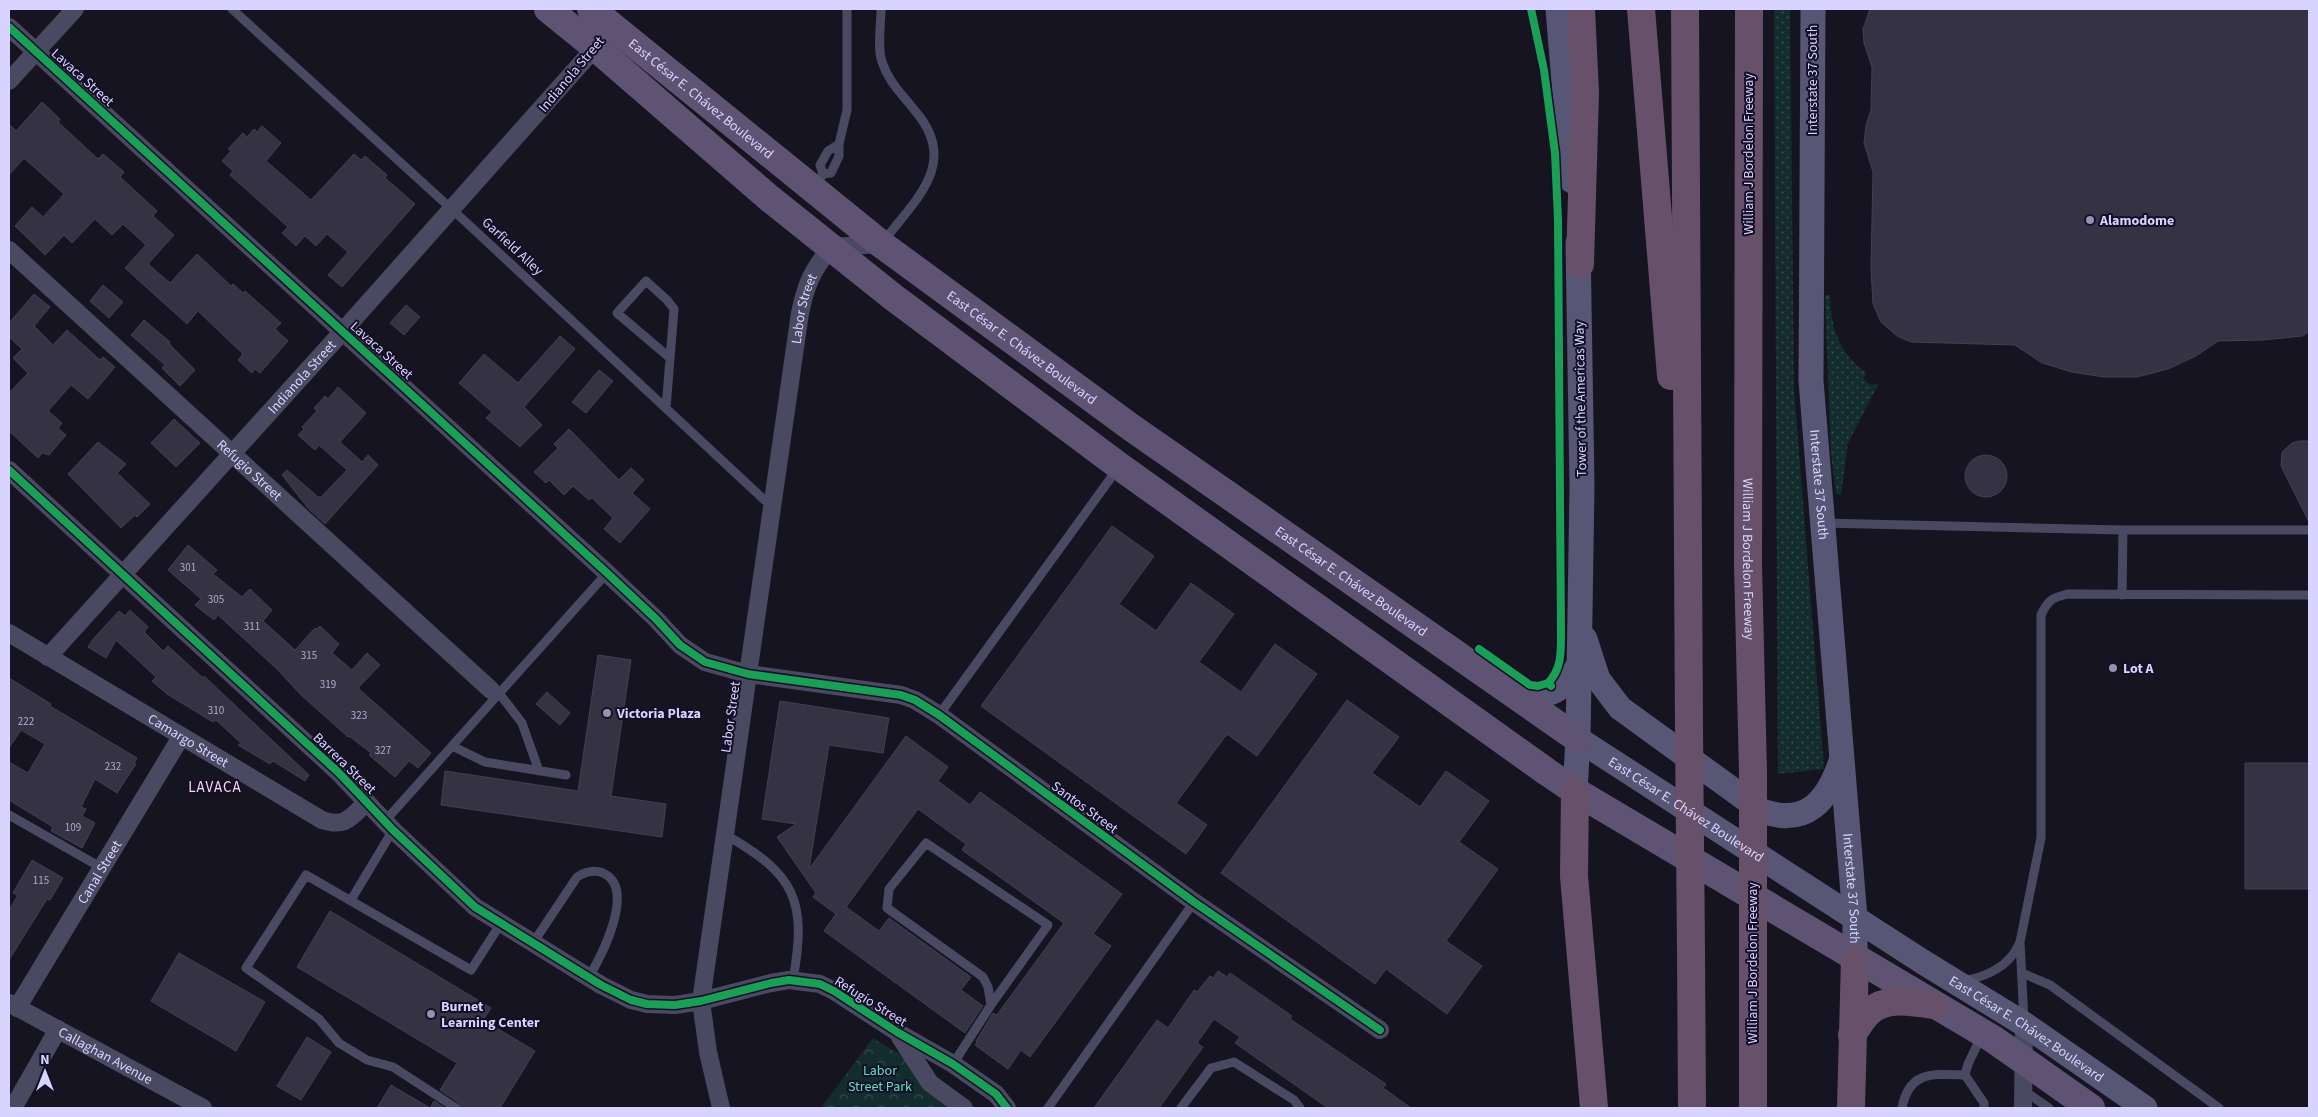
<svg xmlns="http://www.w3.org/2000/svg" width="2318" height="1117" viewBox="0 0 2318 1117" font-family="'Source Sans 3',sans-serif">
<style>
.grass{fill:url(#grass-dots)}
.forest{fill:url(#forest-crowns)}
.building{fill:#343243;stroke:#433f54}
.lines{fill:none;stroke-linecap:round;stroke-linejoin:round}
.service{stroke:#4a4962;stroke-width:9}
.minor{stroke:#4a4962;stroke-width:18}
.secondary{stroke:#575674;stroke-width:25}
.primary{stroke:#5e5373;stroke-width:28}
.motorway{stroke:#67516a;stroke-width:28}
.motorway-bridge{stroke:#67516a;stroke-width:28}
.cycleway-casing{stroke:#130f26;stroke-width:11}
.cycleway{stroke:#1a9f57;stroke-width:8}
.poi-dot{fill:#9591b1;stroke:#130f26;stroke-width:2}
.labels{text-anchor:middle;stroke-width:4;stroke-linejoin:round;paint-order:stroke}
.number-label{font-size:11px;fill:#b0acd0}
.street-label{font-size:14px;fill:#d9d4ff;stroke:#130f26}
.poi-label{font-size:14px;font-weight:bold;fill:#d9d4ff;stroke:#130f26;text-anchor:start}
.park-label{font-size:14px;fill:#5fe0c0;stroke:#130f26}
.neighbourhood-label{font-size:15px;letter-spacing:1px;fill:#ffd6f0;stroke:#130f26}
</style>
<defs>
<pattern id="grass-dots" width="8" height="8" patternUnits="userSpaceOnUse" patternTransform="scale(1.25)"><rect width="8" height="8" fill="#132c2d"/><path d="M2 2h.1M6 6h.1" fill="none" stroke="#354a4c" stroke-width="1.8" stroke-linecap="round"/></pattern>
<pattern id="forest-crowns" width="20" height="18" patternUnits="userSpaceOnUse" patternTransform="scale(1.25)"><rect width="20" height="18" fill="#132c2d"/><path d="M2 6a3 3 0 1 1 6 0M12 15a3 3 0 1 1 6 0" fill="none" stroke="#354a4c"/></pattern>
</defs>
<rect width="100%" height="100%" fill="#161421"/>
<path class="grass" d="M 1774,9 L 1790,9 L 1794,389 L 1824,769 L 1778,774 Z
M 1825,295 L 1830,295 C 1831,320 1834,339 1851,359 C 1855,364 1860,369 1866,372 L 1864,379 C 1869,385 1872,386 1879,383 L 1848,443 L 1841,495 L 1836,494 L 1831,454 Z"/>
<path class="forest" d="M 873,1038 L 904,1057 L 954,1108 L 821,1108 Z"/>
<path class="building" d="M 1870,9 L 2309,9 L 2309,331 L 2303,336 L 2263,340 L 2218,341 L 2196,356 L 2168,369 L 2137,377 L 2104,377 L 2072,372 L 2042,363 L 2015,345 L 1911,342 L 1897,336 L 1881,322 L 1873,304 L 1871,268 L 1873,172 L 1864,143 L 1866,125 L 1871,110 L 1872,67 L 1864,43 L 1863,29 Z
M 42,102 L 60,119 L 58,122 L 98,159 L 103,154 L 124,172 L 120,177 L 157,211 L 153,216 L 174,235 L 148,264 L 170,283 L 197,254 L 231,286 L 233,284 L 243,293 L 245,291 L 281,323 L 275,329 L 288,341 L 260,373 L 255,369 L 252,373 L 238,360 L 243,354 L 198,311 L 187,324 L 125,268 L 146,245 L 123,224 L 112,235 L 95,219 L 72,243 L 64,235 L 45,255 L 15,226 L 32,207 L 43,217 L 64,194 L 24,158 L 9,175 L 9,124 L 16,131 Z
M 262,126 L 281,143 L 266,161 L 311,200 L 354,154 L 361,160 L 365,156 L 387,175 L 385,178 L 415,204 L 342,287 L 328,275 L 348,252 L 327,234 L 316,246 L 305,236 L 296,246 L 282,233 L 288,227 L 230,175 L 233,171 L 222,161 L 231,151 L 228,149 L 243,133 L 247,137 L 254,129 L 257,132 Z
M 103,285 L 123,302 L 109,318 L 90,301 Z
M 34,294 L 50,307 L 34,326 L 53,345 L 67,330 L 100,360 L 103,357 L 115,367 L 88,399 L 71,385 L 48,411 L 62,423 L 58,428 L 66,435 L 49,455 L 42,453 L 38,458 L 9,431 L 9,393 L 28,373 L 13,358 L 22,349 L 9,337 L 9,323 Z
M 406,305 L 420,317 L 404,335 L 390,323 Z
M 144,320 L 170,342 L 169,343 L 172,347 L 195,370 L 180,386 L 162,368 L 165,365 L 131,335 Z
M 560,336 L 575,349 L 524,407 L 542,425 L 520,447 L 486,418 L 492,412 L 459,383 L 484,354 L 518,383 Z
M 599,370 L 613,381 L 586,413 L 572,402 Z
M 338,387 L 366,413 L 340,442 L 362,462 L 368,455 L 378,465 L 325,524 L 308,508 L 282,475 L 287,470 L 318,497 L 321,497 L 347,470 L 319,445 L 315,450 L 298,435 L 304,429 L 302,427 L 317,411 L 314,408 L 325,396 L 328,399 Z
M 174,419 L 200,443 L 176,467 L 151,443 Z
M 569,429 L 619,480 L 631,468 L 644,480 L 632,493 L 650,509 L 620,543 L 604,529 L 613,518 L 592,498 L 589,500 L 573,486 L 564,495 L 549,480 L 546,483 L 534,472 L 558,448 L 554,444 Z
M 2299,441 L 2309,441 L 2309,522 L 2281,466 L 2282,452 L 2292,443 Z
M 98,442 L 126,464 L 117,473 L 150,504 L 137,517 L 135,515 L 121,528 L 68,474 Z
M1965 476a21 21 0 1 1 42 0a21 21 0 1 1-42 0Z
M 1112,526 L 1154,556 L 1119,604 L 1156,631 L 1191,583 L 1234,614 L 1199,662 L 1241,692 L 1275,644 L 1317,674 L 1257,756 L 1227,734 L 1176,803 L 1207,825 L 1186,854 L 981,706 Z
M 188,545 L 217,570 L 213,574 L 242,597 L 250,589 L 272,610 L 263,621 L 295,650 L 315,628 L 317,629 L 320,626 L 339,644 L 332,653 L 352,670 L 367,653 L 380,665 L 358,688 L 431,753 L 418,768 L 409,761 L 395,777 L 369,755 L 371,753 L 349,736 L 348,737 L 300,694 L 278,670 L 218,615 L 214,620 L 195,605 L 201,599 L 168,570 Z
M 130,610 L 148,627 L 144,632 L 163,651 L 168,646 L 203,678 L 204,676 L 309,775 L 305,781 L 273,761 L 270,764 L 238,745 L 241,743 L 216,720 L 213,722 L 167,694 L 152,681 L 156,677 L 116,640 L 106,658 L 88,647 L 94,638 L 119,611 L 125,616 Z
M 598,655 L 631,660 L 611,796 L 666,804 L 662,837 L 441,805 L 445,771 L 578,791 Z
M 9,678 L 51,704 L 50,706 L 137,758 L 134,763 L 136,764 L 117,793 L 95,779 L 81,807 L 86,809 L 82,816 L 95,823 L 82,848 L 51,831 L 53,827 L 9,800 L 9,762 L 28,773 L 45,744 L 21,730 L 9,748 Z
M 547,692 L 570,713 L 560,725 L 536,704 Z
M 1347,700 L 1399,737 L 1372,773 L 1420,807 L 1446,771 L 1489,801 L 1459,842 L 1498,869 L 1446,941 L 1482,966 L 1447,1014 L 1386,969 L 1375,984 L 1221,873 Z
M 780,701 L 889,718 L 883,753 L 829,745 L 809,869 L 906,736 L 948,767 L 938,781 L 970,805 L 980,792 L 1122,894 L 1093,934 L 1111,946 L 1030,1057 L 1021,1050 L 1008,1069 L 975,1045 L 977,1042 L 976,1041 L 993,1013 L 997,1015 L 1064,923 L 962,850 L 966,844 L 918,809 L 846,907 L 879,931 L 889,918 L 971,977 L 961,990 L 983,1006 L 965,1033 L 824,931 L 836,914 L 813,897 L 816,893 L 777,837 L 796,824 L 762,819 Z
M 2245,763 L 2309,763 L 2309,889 L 2245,889 Z
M 32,860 L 63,878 L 50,900 L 47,899 L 9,960 L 9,910 L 18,895 L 13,893 Z
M 330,911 L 491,1008 L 483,1020 L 535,1051 L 500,1108 L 462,1108 L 459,1103 L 440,1090 L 457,1063 L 297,967 Z
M 179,953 L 265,1002 L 236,1051 L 151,1001 Z
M 1218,971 L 1227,977 L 1230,973 L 1292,1016 L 1290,1019 L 1386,1084 L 1383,1088 L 1411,1108 L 1328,1108 L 1235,1043 L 1240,1037 L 1214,1019 L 1197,1043 L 1203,1047 L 1159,1108 L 1094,1108 L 1157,1020 L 1168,1028 L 1194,990 L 1197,992 L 1210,976 L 1213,978 Z
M 307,1037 L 331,1052 L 301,1100 L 277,1086 Z
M 391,1085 L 430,1108 L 434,1101 L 445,1108 L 377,1108 Z"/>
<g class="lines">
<path class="service" d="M 232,9 L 468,224 L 772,507
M 881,9 C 881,25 877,47 882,62 C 889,83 903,95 916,112 C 960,164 914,201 882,243
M 823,174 L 820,165 L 828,151 L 839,144
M 815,186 L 823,174 L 831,173 L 839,156 L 839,144 L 847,110 L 847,9
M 666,408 L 674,309 L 667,300 L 646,281 L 617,313 L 670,358
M 1823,523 L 2123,530 L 2309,530
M 2122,595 L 2123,530
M 499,693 L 522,723 L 539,771
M 939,715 L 1118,468
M 452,746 L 485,762 L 566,775
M 9,815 L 102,868
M 385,821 L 607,573
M 726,835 C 796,875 807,901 793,980
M 351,900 L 393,830
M 533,943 L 577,877 C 585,872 593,869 603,873 C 637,888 601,958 588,978
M 2022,973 L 2050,985 L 2219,1108
M 1964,981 C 1987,976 2009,967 2019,944
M 2024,1021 L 2020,942 L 2041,838 L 2041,615 C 2048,600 2052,598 2067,594 L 2309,595
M 1982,1035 L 1968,1064 L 1965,1075 L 1984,1103 L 1984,1108
M 953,1064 L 991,1005 L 1048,925 L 926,843 L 889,889 L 887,908 L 983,977 L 988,987 L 991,1005
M 2023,1090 L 2049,1108
M 456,1108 L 393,1067 L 367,1060 L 339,1043 L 319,1019 L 246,968 L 306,875 L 471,970 L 501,923
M 1048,1108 L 1194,902
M 1181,1108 L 1211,1068 L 1234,1062 L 1294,1100 L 1300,1108
M 1902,1108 C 1909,1070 1934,1074 1965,1075"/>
<g class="minor">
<path d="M 9,27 L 607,573 L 656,619 L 680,645 L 705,662 L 748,674 L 901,695 L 915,700 L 939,715 L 1194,902 L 1380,1030"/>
<path d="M 9,81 L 75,9"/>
<path id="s1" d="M 9,250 L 491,690"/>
<path d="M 9,470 L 339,773 L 393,830 L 475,907 L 601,985 L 631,1000 L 647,1004 L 675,1005 L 701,1001 L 771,983 L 789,980 L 820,984 L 834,991 L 897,1032 L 953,1064 L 996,1094 L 1007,1108"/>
<path id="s2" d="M 9,633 L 322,820 C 346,828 351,817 367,802"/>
<path id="s3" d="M 48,657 L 343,331 L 601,41"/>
<path id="s4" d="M 9,1003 L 203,1108"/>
<path id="s5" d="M 17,1008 L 181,737"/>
<path d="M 900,1037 L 930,1083 L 964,1108"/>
<path d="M 13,1108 L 58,1029"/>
<path id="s6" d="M 721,1108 L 708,1052 L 701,1001 L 800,313 C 806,284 812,271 831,247 L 881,244"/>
<path d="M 2023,1108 L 2024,1024"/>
</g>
<g class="secondary">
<path d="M 1558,9 L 1572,181"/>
<path id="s7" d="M 1813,9 L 1811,381 L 1855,918 L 1855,959"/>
<path d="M 1585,639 L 1598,679 L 1620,708 L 1762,811 C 1807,827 1828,800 1841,761"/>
<path d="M 1515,695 C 1549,696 1559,696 1578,666"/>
<path id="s8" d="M 1578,739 L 1923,962 L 2024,1024 L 2145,1108"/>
<path d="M 1575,791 L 1578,739 L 1582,486 L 1578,243"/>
</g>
<g class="primary">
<path d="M 548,9 L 596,48 L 769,198 L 893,297 L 1119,466 L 1547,772 L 1575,791 L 1993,1039 L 2091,1108"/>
<path id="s9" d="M 591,9 L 881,244 L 1132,428 L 1578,739"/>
</g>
<g class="motorway">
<path d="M 1641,9 L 1671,376"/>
<path d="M 1685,9 L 1689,729"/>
<path id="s10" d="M 1749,9 L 1748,565 L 1753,772"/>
<path d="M 1580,264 L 1585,93 L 1581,9"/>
<path d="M 1575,791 L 1574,876 L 1594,1108"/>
<path d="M 1691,952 L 1692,1108"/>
<path d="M 1753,995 L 1753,1108"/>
<path d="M 1852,1035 C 1857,1028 1862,1018 1869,1012 C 1887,996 1913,1002 1934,1005"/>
<path d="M 1851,1108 L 1855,959"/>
</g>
<path class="motorway-bridge" d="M 1689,729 L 1691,952
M 1753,995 L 1753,772"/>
<defs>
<path id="cycleway" d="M 1531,9 L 1544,70 L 1555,153 L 1558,220 L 1561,636 C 1561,654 1561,670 1548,683 L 1551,686
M 9,27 L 607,573 L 656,619 L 680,645 L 705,662 L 748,674 L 901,695 L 915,700 L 939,715 L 1194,902 L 1380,1030
M 9,470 L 339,773 L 393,830 L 475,907 L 601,985 L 631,1000 L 647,1004 L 675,1005 L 701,1001 L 771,983 L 789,980 L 820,984 L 834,991 L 897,1032 L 953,1064 L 996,1094 L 1007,1108
M 1479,649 L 1530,685 L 1538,686 L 1548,683"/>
</defs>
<use href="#cycleway" class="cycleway-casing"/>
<use href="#cycleway" class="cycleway"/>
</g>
<g class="poi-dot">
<circle cx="2090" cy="220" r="5"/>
<circle cx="2113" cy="668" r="5"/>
<circle cx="607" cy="713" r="5"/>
<circle cx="431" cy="1014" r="5"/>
</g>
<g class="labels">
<g class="number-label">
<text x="188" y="571">301</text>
<text x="216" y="603">305</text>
<text x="252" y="630">311</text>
<text x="309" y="659">315</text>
<text x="328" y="688">319</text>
<text x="216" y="714">310</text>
<text x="359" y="719">323</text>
<text x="26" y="725">222</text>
<text x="383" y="754">327</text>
<text x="113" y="770">232</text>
<text x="73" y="831">109</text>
<text x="41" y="884">115</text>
</g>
<g class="street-label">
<text transform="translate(571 74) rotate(-50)" y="5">Indianola Street</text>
<text transform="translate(83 77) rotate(42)" y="5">Lavaca Street</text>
<text transform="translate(1812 80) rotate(-90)" y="5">Interstate 37 South</text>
<text dy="5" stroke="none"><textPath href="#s9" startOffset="142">East César E. Chávez Boulevard</textPath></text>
<text transform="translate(1748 154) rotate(-90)" y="5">William J Bordelon Freeway</text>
<text transform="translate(513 246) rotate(43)" y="5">Garfield Alley</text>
<text dy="5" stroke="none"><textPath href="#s6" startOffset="809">Labor Street</textPath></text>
<text dy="5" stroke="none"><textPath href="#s9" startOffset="548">East César E. Chávez Boulevard</textPath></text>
<text transform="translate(382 350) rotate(42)" y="5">Lavaca Street</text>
<text dy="5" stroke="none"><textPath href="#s3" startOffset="378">Indianola Street</textPath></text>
<text transform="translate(1580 399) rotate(-91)" y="5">Tower of the Americas Way</text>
<text dy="5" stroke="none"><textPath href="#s1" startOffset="326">Refugio Street</textPath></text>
<text dy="5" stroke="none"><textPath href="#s7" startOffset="476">Interstate 37 South</textPath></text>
<text dy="5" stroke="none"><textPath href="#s10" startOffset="550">William J Bordelon Freeway</textPath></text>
<text dy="5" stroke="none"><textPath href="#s9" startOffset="952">East César E. Chávez Boulevard</textPath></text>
<text transform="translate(730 717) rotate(-82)" y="5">Labor Street</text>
<text dy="5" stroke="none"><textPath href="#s2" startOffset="209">Camargo Street</textPath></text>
<text transform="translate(345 763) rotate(44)" y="5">Barrera Street</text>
<text transform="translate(1085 807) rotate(36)" y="5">Santos Street</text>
<text dy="5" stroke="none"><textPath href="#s8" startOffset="129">East César E. Chávez Boulevard</textPath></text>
<text dy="5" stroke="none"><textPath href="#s5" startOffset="159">Canal Street</textPath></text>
<text dy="5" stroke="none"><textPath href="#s7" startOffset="881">Interstate 37 South</textPath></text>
<text transform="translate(1752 963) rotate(-90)" y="5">William J Bordelon Freeway</text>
<text transform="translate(871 1001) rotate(32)" y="5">Refugio Street</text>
<text dy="5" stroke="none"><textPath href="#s8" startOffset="534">East César E. Chávez Boulevard</textPath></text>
<text dy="5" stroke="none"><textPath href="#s4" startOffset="110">Callaghan Avenue</textPath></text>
</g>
<g class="poi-label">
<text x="2100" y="225">Alamodome</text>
<text x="2123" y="673">Lot A</text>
<text x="617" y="718">Victoria Plaza</text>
<text x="441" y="1011">Burnet<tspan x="441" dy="16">Learning Center</tspan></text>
</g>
<g class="park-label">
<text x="880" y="1075">Labor<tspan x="880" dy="16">Street Park</tspan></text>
</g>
<g class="neighbourhood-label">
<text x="215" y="792">LAVACA</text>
</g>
</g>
<rect width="2318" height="1117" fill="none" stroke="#d9d4ff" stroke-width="20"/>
<g transform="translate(45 1072)" stroke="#130f26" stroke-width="4" paint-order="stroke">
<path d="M0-4L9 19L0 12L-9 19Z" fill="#d9d4ff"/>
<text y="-8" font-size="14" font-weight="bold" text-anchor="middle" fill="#d9d4ff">N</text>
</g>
</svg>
